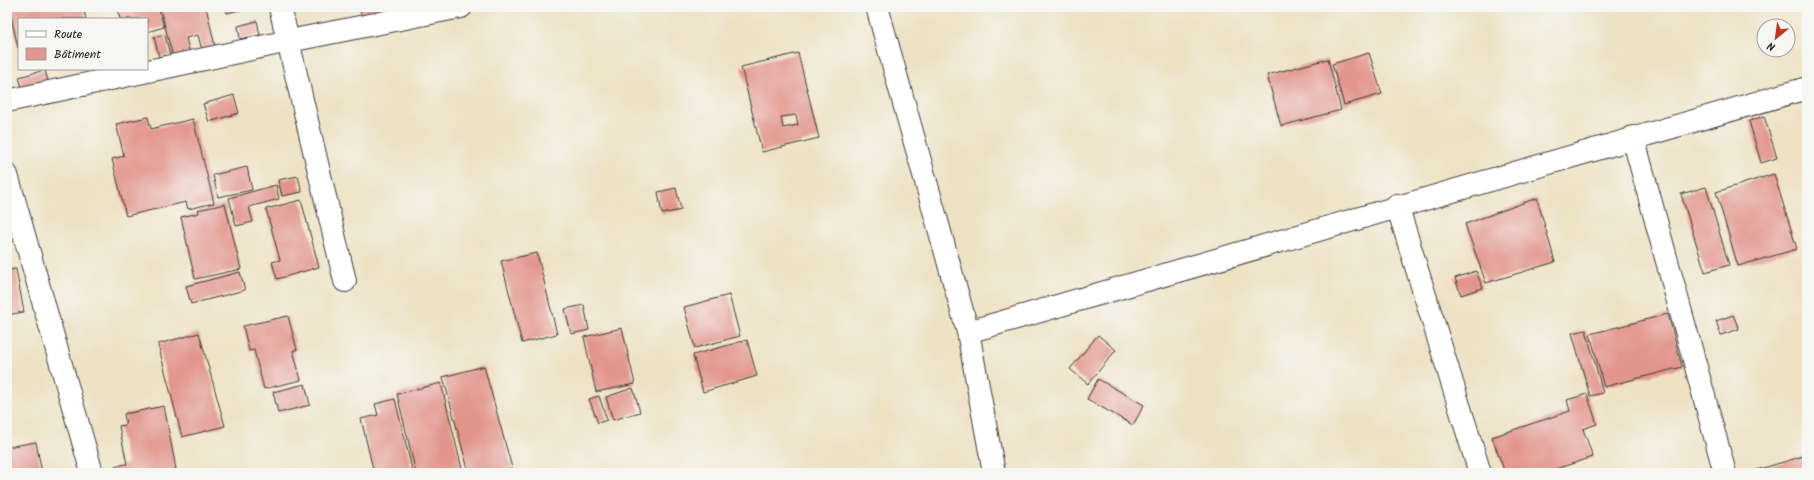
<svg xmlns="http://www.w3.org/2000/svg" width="1814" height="480" viewBox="0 0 1814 480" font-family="Kalam,sans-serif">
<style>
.building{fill:#e2958d;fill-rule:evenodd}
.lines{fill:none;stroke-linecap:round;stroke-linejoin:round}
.street-casing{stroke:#3c3a35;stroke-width:24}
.street{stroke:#fff;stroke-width:22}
</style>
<rect width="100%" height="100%" fill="#f6f6f2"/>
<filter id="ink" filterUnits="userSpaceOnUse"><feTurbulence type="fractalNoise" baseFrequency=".025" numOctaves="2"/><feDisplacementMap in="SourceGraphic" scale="8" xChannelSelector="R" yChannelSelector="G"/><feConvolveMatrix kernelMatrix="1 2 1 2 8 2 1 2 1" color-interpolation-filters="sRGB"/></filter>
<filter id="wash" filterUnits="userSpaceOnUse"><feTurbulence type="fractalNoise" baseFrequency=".012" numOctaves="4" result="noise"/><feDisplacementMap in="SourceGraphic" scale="16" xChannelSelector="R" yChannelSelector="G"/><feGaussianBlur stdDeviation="0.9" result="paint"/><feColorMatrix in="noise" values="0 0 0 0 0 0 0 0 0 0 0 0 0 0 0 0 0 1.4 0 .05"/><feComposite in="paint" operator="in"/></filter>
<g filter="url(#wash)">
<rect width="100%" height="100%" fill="#eee2c5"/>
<g id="blocks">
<path class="building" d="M 9,7 L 83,7 L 86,19 L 19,19 L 18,48 Z
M 117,7 L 158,7 L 164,27 L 147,32 L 147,19 L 120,19 Z
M 160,7 L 206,7 L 217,55 L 204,58 L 198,35 L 186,38 L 192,61 L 175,65 Z
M 225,7 L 248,7 L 248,8 L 227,13 Z
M 359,7 L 390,7 L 391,10 L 362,17 Z
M 257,21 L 260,35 L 240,39 L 238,26 Z
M 165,35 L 170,55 L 159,57 L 154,37 Z
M 798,53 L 819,138 L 762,152 L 741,67 ZM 796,115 L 798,125 L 783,128 L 781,117 Z
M 1369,53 L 1382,94 L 1344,105 L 1332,64 Z
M 1328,59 L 1341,110 L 1281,126 L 1267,75 Z
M 45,70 L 49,85 L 23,92 L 19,77 Z
M 234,95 L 239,113 L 209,122 L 203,104 Z
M 1764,116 L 1777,158 L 1761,163 L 1749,121 Z
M 148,117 L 151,129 L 193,119 L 214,203 L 188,209 L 186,202 L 126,216 L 112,159 L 124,156 L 116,124 Z
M 247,167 L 252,190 L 218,197 L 213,175 Z
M 1774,174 L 1797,249 L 1738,266 L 1716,192 Z
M 298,176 L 302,192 L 282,196 L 278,180 Z
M 276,185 L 279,199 L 249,207 L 253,222 L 236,226 L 229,198 Z
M 1706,187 L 1729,265 L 1705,272 L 1681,194 Z
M 676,188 L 681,210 L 662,214 L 658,192 Z
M 1537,198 L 1555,262 L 1486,283 L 1465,224 Z
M 301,200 L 319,267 L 277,279 L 272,262 L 280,260 L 266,209 Z
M 225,204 L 241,269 L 195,279 L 181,217 L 199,213 L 198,210 Z
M 1807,246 L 1807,259 L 1803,247 Z
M 537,253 L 557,334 L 522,343 L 501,261 Z
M 16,269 L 24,312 L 7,315 L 7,270 Z
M 1476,271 L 1483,288 L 1461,295 L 1455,278 Z
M 240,272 L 245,290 L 191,304 L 186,286 Z
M 729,295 L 740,336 L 695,348 L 684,307 Z
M 584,305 L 589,330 L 571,334 L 565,309 Z
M 1668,314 L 1682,367 L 1604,387 L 1590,334 Z
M 1733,315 L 1739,329 L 1721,335 L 1716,321 Z
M 288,316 L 297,350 L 293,350 L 301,380 L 264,389 L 254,350 L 249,351 L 243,326 Z
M 622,328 L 635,384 L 596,392 L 584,337 Z
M 1586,330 L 1603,393 L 1590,396 L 1572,333 Z
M 199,333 L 225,426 L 182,437 L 158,344 Z
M 1098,335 L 1116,350 L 1088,384 L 1070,369 Z
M 747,340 L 757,376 L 703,392 L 693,355 Z
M 484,366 L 512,468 L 492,473 L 469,473 L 443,377 Z
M 1098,379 L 1144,405 L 1133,425 L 1087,399 Z
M 441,383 L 463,473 L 416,473 L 397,394 Z
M 305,384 L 310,405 L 278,413 L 273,392 Z
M 633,388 L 640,412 L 613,420 L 606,397 Z
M 1587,394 L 1597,424 L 1583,429 L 1593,457 L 1543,473 L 1505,473 L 1492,437 L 1570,411 L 1567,400 Z
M 599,396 L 607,420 L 598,423 L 589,399 Z
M 395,399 L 413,473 L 374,473 L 361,419 L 378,415 L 375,404 Z
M 164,406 L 176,469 L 156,473 L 115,473 L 114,467 L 127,464 L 119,426 L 126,425 L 124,414 Z
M 36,442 L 42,473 L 7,473 L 7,447 Z
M 1807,455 L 1807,473 L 1753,473 L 1753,471 Z"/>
</g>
</g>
<g filter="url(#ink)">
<use href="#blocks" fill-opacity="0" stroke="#3c3a35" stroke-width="1"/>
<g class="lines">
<defs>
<path id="street" d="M 280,7 L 345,281
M 877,7 L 968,332 L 994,473
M 7,101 L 289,41 L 461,7
M 1633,137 L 1725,473
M 7,175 L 92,473
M 1397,205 L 1480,473
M 968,332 L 1807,88"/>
</defs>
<use href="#street" class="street-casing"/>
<use href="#street" class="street"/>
</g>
</g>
<rect width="1814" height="480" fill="none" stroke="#f6f6f2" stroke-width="24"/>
<rect x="18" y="18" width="130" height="52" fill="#f6f6f2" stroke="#9f9f9c"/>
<rect x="26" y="31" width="20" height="6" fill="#ffffff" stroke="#9f9f9c"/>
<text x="54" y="38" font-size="12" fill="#1c1c1c">Route</text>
<rect x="26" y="48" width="20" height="12" fill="#e2958d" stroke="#9f9f9c"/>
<text x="54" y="58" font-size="12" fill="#1c1c1c">Bâtiment</text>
<g transform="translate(1776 38) rotate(209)"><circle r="19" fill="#f6f6f2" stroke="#9f9f9c"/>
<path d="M0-3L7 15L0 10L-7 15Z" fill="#c8321e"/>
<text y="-6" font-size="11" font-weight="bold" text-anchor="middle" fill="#1c1c1c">N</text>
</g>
</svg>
